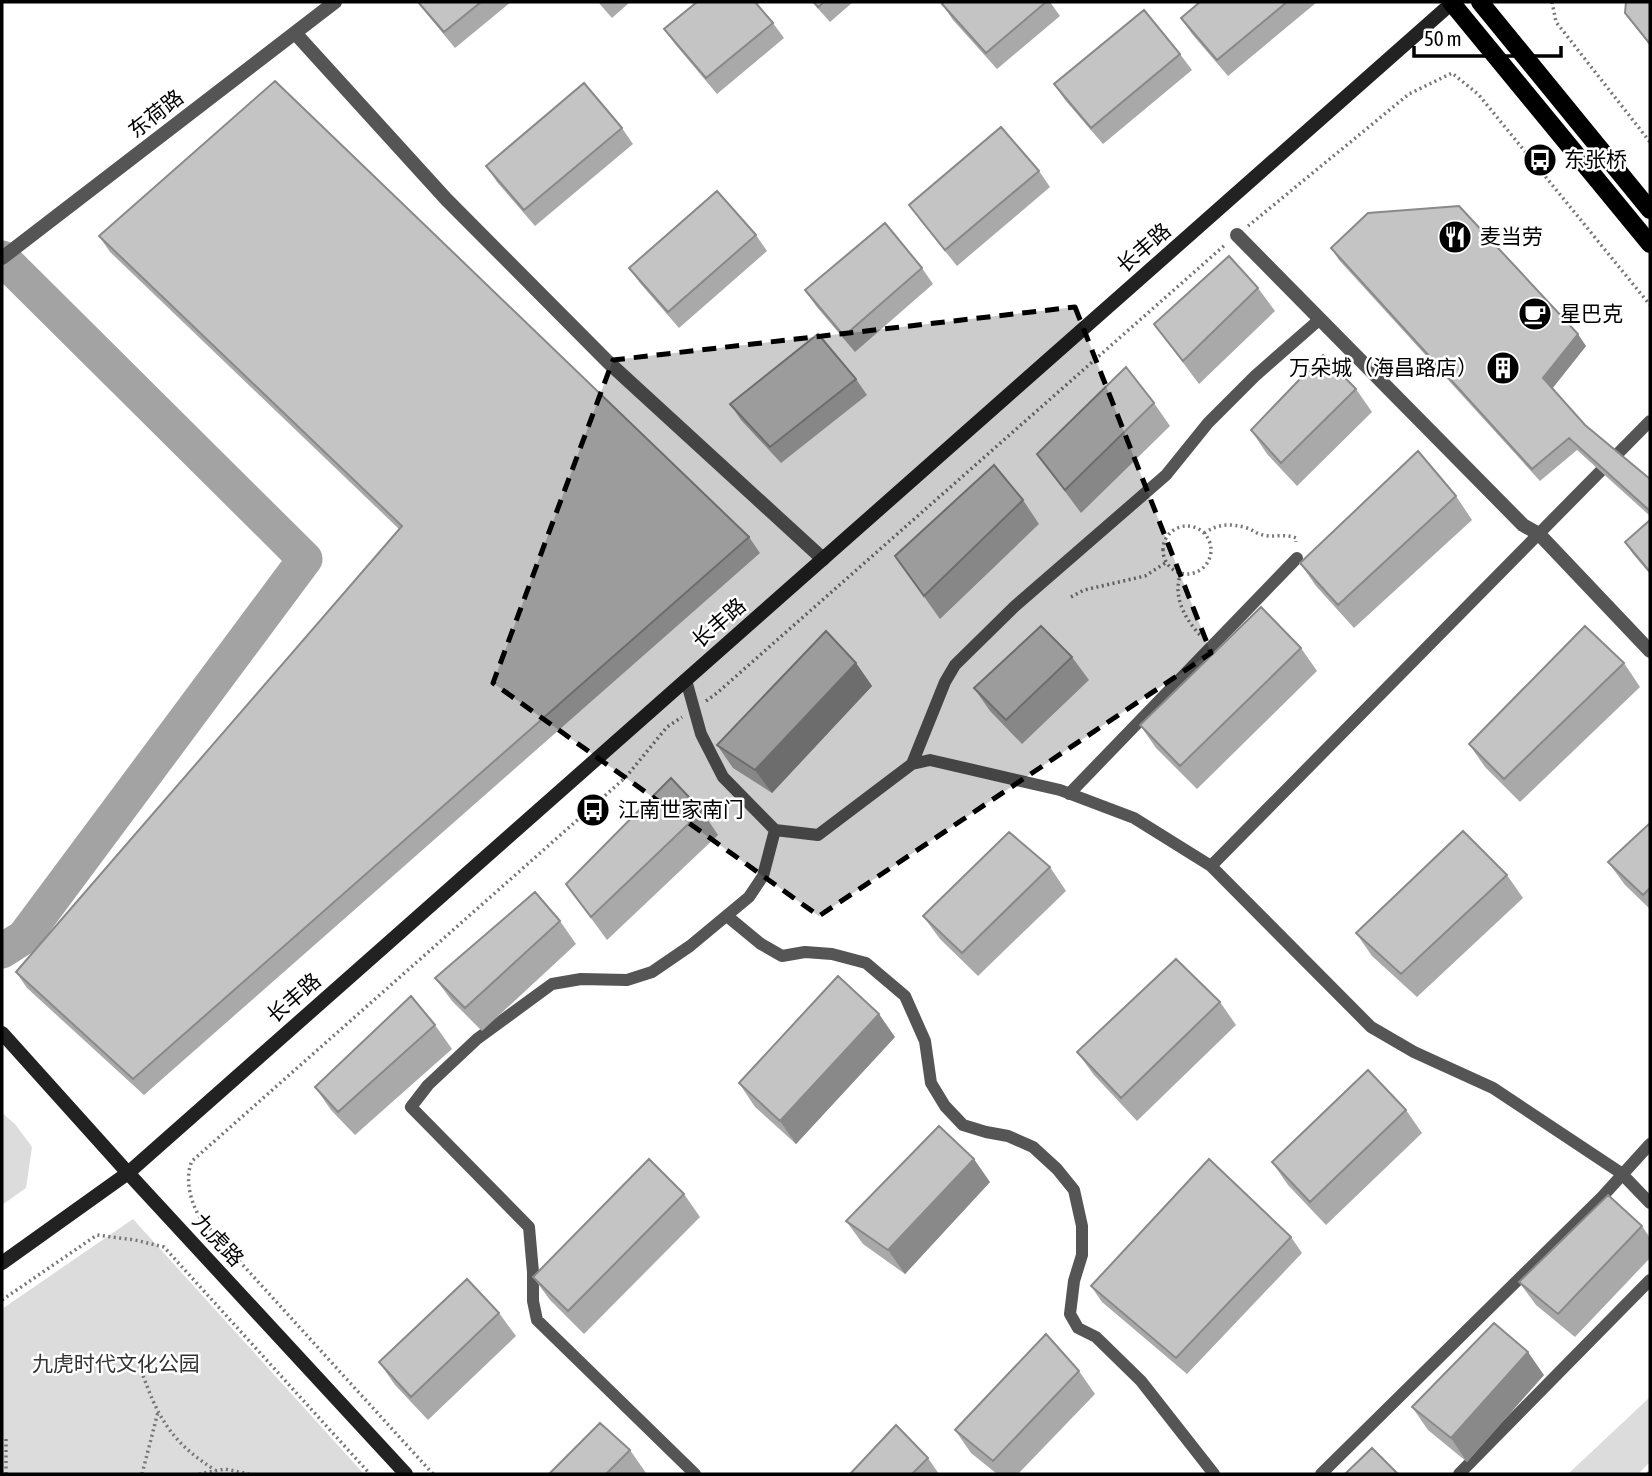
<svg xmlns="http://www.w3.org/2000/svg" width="1652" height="1476" viewBox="0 0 1652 1476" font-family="'Asap Condensed','Noto Sans SC',sans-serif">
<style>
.green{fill:#dcdcdc}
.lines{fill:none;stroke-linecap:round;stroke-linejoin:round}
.river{stroke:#a3a3a3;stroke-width:35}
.path{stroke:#777;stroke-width:3.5;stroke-dasharray:2 3.5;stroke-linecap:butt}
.lane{stroke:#555;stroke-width:12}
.street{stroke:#555;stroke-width:14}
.secondary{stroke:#222;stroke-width:14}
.primary{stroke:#000;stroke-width:18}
.wall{fill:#a9a9a9}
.shaded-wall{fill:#898989}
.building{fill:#c4c4c4;stroke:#898989;stroke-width:2}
.marked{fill:#000;fill-opacity:0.2;stroke:#000;stroke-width:5;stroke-dasharray:14 9;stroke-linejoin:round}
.labels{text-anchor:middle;stroke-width:5;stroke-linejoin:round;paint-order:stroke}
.street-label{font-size:21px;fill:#000;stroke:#fff}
.poi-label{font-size:21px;fill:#000;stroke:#fff;text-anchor:start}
.park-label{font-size:21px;fill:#333;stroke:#fff}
</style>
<rect width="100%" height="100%" fill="#fff"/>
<path class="green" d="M 2,1113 L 15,1124 L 32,1147 L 26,1188 L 2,1205 Z
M 133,1219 L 364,1474 L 2,1474 L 2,1309 Z
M 1650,1397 L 1650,1462 L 1638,1474 L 1568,1474 Z"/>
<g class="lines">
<path class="river" d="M 2,258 L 305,559 L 24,937 L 2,951"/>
<path class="path" d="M 1552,2 L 1556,22 L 1650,142
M 1248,226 L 1409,94 L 1452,73 L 1479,95 L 1650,305
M1163 550a24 24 0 1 1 48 0a24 24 0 1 1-48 0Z
M 1204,533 C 1218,524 1231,523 1247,528 C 1253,530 1257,534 1263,535 C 1274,538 1285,533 1296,538 L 1296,542
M 1181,573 C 1172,596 1185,619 1200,635
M 1071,597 L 1084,590 L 1145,576 L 1167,562
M 706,701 L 717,693 L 1226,244
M 2,1300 L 97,1235 L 135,1240 L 164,1247 L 370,1474
M 138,1360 C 140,1369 144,1378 147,1386 C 162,1426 179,1447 215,1470
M 6,1474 L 6,1436
M 142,1474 L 158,1412
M 199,1474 L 225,1469 L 249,1474
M 433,1474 L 201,1219 C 191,1204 184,1179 192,1161 L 626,777 L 667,727 L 682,717
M 1648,1474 L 1650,1472"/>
<path class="lane" d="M 686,680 L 701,734 L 723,777 L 775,830 L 818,835 L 912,764 L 930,760 L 1060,790 L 1134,818 L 1211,866 L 1371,1027 L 1414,1052 L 1493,1088 L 1621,1173 L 1650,1203
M 912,764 L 945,682 L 955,665 L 1014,607 L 1166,475 L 1208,423 L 1255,376 L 1320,319
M 1069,794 L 1297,558
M 1211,866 L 1650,421
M 727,916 L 761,944 L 782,956 L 805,952 L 832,954 L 866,963 L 905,996 L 925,1041 L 931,1083 L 945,1106 L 963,1125 L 986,1132 L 1008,1136 L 1033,1147 L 1057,1169 L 1074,1190 L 1082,1226 L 1082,1255 L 1074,1281 L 1070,1314 L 1078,1328 L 1096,1337 L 1141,1381 L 1214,1474
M 695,1474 L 537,1320 L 533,1301 L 533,1272 L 529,1227 L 411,1107 L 428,1085 L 477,1039 L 552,984 L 581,979 L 627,980 L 652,972 L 690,946 L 749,897 L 763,876 L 775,830
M 1321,1474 L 1602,1197 L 1650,1144
M 1459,1474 L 1650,1280"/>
<path class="street" d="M 295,33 L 446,199 L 608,362 L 823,559
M 1237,235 L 1523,525 L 1539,534 L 1650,651
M 2,258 L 335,2"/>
<path class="secondary" d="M 2,1033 L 128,1173 L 406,1474
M 2,1263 L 128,1173 L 1453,2"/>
<path class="primary" d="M 1451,2 L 1650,244
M 1480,2 L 1650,210"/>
</g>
<path class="wall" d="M 417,2 L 511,2 L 455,48 Z
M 598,2 L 630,2 L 612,18 Z
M 812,2 L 853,2 L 830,22 Z
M 944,2 L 1050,2 L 1060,16 L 997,69 L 953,20 L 942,4 Z
M 1200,2 L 1317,2 L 1228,76 L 1192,34 L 1181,18 Z
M 1650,2 L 1650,46 L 1625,13 Z
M 773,23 L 784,38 L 717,94 L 675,44 L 664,29 Z
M 1180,54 L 1192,70 L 1103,144 L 1065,100 L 1054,84 Z
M 622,128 L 633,144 L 535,226 L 497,182 L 486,166 Z
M 1039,171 L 1050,187 L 957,266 L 920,220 L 909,205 Z
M 756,235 L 767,251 L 679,328 L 640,283 L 629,268 Z
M 99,236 L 749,537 L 760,553 L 144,1095 L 27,988 L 16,972 L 399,529 L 110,252 Z
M 1331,248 L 1586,346 L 1552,389 L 1585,425 L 1650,479 L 1650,516 L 1577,450 L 1540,481 L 1339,260 Z
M 922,268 L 933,284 L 855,352 L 816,306 L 805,290 Z
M 1258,288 L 1275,311 L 1199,384 L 1154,324 Z
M 856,379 L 867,395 L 781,463 L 741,420 L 730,404 Z
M 1356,389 L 1372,412 L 1297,486 L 1267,454 L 1251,430 Z
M 1154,403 L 1170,426 L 1081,513 L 1037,454 Z
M 1456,496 L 1472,520 L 1354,628 L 1316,586 L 1300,563 Z
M 1023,500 L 1039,524 L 940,619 L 895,556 Z
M 1650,520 L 1650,574 L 1633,554 L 1625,542 Z
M 1301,648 L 1317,671 L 1197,789 L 1156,748 L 1140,725 Z
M 1072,657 L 1089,680 L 1022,744 L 990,711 L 974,688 Z
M 856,663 L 872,686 L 772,793 L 733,768 L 717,745 Z
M 1624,663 L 1640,687 L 1520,802 L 1485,767 L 1469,744 Z
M 702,811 L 718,835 L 607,940 L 566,884 Z
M 1650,823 L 1650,909 L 1625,885 L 1608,862 Z
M 1050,867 L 1066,891 L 978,976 L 940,939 L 923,916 Z
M 1507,875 L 1523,898 L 1417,997 L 1372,956 L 1356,933 Z
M 560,921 L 576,944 L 482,1031 L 452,1001 L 435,978 Z
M 1220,1002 L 1236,1025 L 1137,1121 L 1094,1075 L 1077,1052 Z
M 435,1025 L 452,1049 L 355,1135 L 331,1110 L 315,1087 Z
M 895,1037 L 796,1144 L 755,1107 L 739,1083 Z
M 1406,1110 L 1422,1133 L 1326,1225 L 1288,1185 L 1272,1162 Z
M 990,1182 L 905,1274 L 863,1244 L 846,1221 Z
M 684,1194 L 700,1217 L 584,1334 L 550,1300 L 533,1277 Z
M 1642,1226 L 1650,1238 L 1650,1258 L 1575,1337 L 1536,1305 L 1519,1282 Z
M 1291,1237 L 1302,1253 L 1187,1374 L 1102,1302 L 1091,1286 Z
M 499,1313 L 516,1336 L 428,1420 L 395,1385 L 379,1362 Z
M 1079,1371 L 1095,1394 L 1018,1474 L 997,1474 L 971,1453 L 955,1430 Z
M 1544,1375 L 1467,1462 L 1428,1430 L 1412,1407 Z
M 630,1450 L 646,1473 L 645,1474 L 549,1474 Z
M 928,1458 L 939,1474 L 850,1474 Z"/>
<path class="shaded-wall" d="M 1578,334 L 1586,346 L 1551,390 L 1543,378 Z
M 856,663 L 872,686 L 772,793 L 755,770 Z
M 879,1014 L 895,1037 L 796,1144 L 780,1121 Z
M 974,1159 L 990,1182 L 905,1274 L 888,1250 Z
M 1528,1352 L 1544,1375 L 1467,1462 L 1451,1438 Z"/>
<path class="building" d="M 418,2 L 481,2 L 444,32 Z
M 697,2 L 755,2 L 773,23 L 706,78 L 664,29 Z
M 814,2 L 824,2 L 818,7 Z
M 944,2 L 1046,2 L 986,53 L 942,4 Z
M 1200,2 L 1287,2 L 1217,60 L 1181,18 Z
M 1626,2 L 1650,2 L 1650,44 L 1625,13 Z
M 1144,10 L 1180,54 L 1091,128 L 1054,84 Z
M 275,81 L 749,537 L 133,1079 L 16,972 L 402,526 L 99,236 Z
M 584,83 L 622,128 L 524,210 L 486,166 Z
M 1001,127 L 1039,171 L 945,250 L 909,205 Z
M 717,191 L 756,235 L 668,312 L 629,268 Z
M 1459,206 L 1578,334 L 1543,378 L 1585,425 L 1650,479 L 1650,511 L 1569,438 L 1532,469 L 1331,248 L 1368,213 Z
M 885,223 L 922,268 L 844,336 L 805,290 Z
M 1229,256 L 1258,288 L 1183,361 L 1154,324 Z
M 818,334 L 856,379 L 770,447 L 730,404 Z
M 1323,355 L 1356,389 L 1281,463 L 1251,430 Z
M 1126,367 L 1154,403 L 1065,490 L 1037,454 Z
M 1418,451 L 1456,496 L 1338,605 L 1300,563 Z
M 994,465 L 1023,500 L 924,596 L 895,556 Z
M 1650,520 L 1650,572 L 1625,542 Z
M 1261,607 L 1301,648 L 1180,766 L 1140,725 Z
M 1041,626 L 1072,657 L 1006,720 L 974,688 Z
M 1585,626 L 1624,663 L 1504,779 L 1469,744 Z
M 826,631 L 856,663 L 755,770 L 717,745 Z
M 671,778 L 702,811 L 591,917 L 566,884 Z
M 1650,823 L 1650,888 L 1643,895 L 1608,862 Z
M 1463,831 L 1507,875 L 1401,974 L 1356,933 Z
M 1009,832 L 1050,867 L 962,953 L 923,916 Z
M 535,892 L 560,921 L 465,1008 L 435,978 Z
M 1176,959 L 1220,1002 L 1121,1098 L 1077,1052 Z
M 838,976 L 879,1014 L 780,1121 L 739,1083 Z
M 411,996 L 435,1025 L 338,1112 L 315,1087 Z
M 1368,1070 L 1406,1110 L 1310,1202 L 1272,1162 Z
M 939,1126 L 974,1159 L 888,1250 L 846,1221 Z
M 649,1159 L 684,1194 L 568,1311 L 533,1277 Z
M 1209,1159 L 1291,1237 L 1176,1358 L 1091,1286 Z
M 1608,1195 L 1642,1226 L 1558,1314 L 1519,1282 Z
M 467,1279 L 499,1313 L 411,1397 L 379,1362 Z
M 1494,1323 L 1528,1352 L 1451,1438 L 1412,1407 Z
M 1046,1334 L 1079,1371 L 993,1461 L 955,1430 Z
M 600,1423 L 630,1450 L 606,1474 L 549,1474 Z
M 896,1425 L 928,1458 L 912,1474 L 850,1474 Z
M 1372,1448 L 1398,1474 L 1345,1474 Z"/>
<path class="marked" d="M 1075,307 L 1211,653 L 819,916 L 493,683 L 613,360 Z"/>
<defs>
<symbol id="bus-disc" viewBox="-11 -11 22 22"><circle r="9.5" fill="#000" stroke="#fff"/><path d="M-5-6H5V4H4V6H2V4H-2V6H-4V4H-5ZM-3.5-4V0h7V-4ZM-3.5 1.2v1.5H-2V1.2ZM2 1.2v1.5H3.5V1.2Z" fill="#fff"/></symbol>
<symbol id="restaurant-disc" viewBox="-11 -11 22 22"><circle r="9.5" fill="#000" stroke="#fff"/><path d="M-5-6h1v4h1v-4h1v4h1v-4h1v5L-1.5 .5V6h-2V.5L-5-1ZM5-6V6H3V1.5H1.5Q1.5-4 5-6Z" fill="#fff"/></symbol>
<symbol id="cafe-disc" viewBox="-11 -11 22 22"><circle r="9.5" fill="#000" stroke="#fff"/><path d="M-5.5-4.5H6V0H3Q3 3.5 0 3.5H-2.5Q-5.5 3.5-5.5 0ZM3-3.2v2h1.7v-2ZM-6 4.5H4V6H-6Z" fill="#fff"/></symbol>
<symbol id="building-disc" viewBox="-11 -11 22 22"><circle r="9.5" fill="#000" stroke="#fff"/><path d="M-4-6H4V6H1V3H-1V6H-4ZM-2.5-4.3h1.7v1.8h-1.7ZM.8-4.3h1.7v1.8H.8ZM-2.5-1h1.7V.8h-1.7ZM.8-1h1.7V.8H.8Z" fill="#fff"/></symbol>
</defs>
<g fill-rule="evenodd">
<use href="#bus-disc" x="1521" y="141" width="38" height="38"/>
<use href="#restaurant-disc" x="1436" y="218" width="38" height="38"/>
<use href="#cafe-disc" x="1516" y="295" width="38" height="38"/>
<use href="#building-disc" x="1484" y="349" width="38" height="38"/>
<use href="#bus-disc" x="574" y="791" width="38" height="38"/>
</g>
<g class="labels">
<g class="street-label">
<text transform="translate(156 114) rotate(-38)" y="7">东荷路</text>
<text transform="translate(1144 248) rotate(-41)" y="7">长丰路</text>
<text transform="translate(719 623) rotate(-41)" y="7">长丰路</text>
<text transform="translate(294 998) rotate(-41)" y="7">长丰路</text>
<text transform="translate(218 1240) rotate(47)" y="7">九虎路</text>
</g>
<g class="poi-label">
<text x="1564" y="167">东张桥</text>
<text x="1480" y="244">麦当劳</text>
<text x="1560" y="321">星巴克</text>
<text x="1478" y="375" text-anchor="end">万朵城（海昌路店）</text>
<text x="618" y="817">江南世家南门</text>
</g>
<g class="park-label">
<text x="116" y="1371">九虎时代文化公园</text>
</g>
</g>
<rect width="1652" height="1476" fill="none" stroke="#000000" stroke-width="7"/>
<path d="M1414 46v10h147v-10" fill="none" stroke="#000000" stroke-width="3.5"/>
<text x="1424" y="46" font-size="21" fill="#000000" stroke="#ffffff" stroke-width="5" paint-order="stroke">50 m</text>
</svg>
